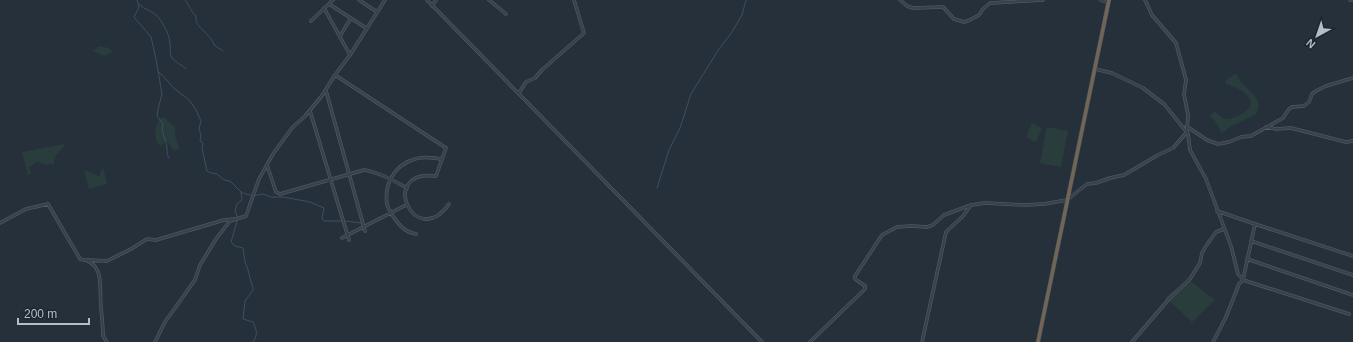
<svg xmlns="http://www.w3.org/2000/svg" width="1353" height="342" viewBox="0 0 1353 342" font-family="Arial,sans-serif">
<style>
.green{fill:#293d3d}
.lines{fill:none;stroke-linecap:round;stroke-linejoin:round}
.stream{stroke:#3d4f63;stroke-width:1}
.minor-casing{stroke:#576069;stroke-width:3.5}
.highway-casing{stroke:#444d56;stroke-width:4.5}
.minor{stroke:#39424c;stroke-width:2.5}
.highway{stroke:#716557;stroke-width:3.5}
</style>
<rect width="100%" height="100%" fill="#26303b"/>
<path class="green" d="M 99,46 L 109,48 L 112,52 L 104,56 L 93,51 Z
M 1235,74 C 1239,76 1239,80 1242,83 C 1251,93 1266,101 1255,115 L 1231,126 L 1222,133 L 1215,121 L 1210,116 L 1212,113 L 1215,112 L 1224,119 C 1232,119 1236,117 1243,113 C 1263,101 1239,87 1226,84 L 1226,80 Z
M 163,117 L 175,127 L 175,135 L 179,148 L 174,151 L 166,140 L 161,147 C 153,139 154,127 160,119 Z
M 1032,123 L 1042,128 L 1036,142 L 1026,137 Z
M 1047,127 L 1068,131 L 1061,167 L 1040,163 Z
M 65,144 C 61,151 54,155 54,164 L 43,164 L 37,161 L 29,168 L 31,174 L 28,175 L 22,152 Z
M 103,167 L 107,184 L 89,189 L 84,170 L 99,176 Z
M 1189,280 L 1215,300 L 1192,322 L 1165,297 Z"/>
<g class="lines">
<path class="stream" d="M 137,0 L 139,7 L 134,17 L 151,37 L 156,59 L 162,94 L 158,109 L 157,116 L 163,124 C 160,132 167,140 167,149 C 168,153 166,154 169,158
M 185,0 C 189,5 192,13 196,16 C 194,28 211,33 214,45 L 223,51
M 139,4 C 144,10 154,11 159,18 C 164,25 169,34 170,43 C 171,48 169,53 172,58 C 176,63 181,64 186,69
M 159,72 L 175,89 L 190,101 L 196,110 L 201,121 L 199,129 L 201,135 L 200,141 L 203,143 L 202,148 L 207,171 L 211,173 L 217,174 L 224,180 L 230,181 L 241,192 L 242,200 L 237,204 L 235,211 L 238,218 L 231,242 L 235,246 L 243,248 L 245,262 L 248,270 L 250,278 L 253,288 L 253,290 L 245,301 L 243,319 L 253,322 C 257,330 258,335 253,342
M 657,188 L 669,150 L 680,128 L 691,94 L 719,49 L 732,32 L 742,15 L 746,0
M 241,192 C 250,196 253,196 263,194 L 271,197 L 283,197 L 310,202 L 324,208 L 322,218 L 324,221 L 342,221
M 345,221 L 361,223"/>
<defs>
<path id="minor" d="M 359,0 L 377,12
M 427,0 L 762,342
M 489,0 L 506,14
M 900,0 L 907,6 L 913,8 L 943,7 L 954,19 L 964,22 L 970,20 L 979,15 L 983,9 L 990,3 L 1043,0
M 1101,0 L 1108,3
M 1350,0 L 1353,0
M 329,4 L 366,28
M 432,6 L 436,0
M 324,8 L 350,55
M 311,21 L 333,0
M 340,36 L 351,18
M 1095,69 L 1112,73 L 1143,88 L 1164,104 L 1185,130 L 1188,134 L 1190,150 L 1206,179 L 1231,246 L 1238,274 L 1243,280 L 1239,284 L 1226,317 L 1213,342
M 335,75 L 446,148 L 436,176 C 377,169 415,252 449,204
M 326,91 L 365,231
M 519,93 L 526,82 L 535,78 L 542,70 L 584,33 L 574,0
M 310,111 L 349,240
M 1186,126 L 1207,140 L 1218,144 L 1229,142 L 1241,137 L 1251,136 L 1283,118 L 1289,109 L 1292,107 L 1304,106 L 1309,102 L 1312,94 L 1316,91 L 1326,86 L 1353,78
M 1266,127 L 1276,129 L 1291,128 L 1346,142 L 1353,141
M 267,165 L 276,192 L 280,194 L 364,170 C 379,172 394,181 407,188
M 1217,211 L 1255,224
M 0,223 L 26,209 L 48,204 L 80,259 C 106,262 99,289 101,308 C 102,317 103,326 103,336 L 107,342
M 416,234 C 412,233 408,232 404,229 C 399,225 388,211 387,204 C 384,185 394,166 412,160 C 422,156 432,158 442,159
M 342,238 L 406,205
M 1251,241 L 1353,275
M 1247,259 L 1353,295
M 88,260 L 107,261 L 131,249 L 147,239 L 156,240 L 224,220 L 235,219
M 1349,314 L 1243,280 L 1255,224 L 1353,256
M 155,342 L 165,322 L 195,280 L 200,265 L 216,239 L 230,221 L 246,216 L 259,179 L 273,154 L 292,128 L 305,116 L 321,97 L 335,75 L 350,55 L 385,0
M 810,342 L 865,289 L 865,286 L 855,279 L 855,276 L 882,235 L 897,227 L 911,226 L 927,227 L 933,225 L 944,215 L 971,205 L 985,203 L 1025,205 L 1044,204 L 1067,200 L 1087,184 L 1096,183 L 1110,178 L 1124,175 L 1158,155 L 1173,148 L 1187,132 L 1188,115 L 1184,94 L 1186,80 L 1176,43 L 1152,15 L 1145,0
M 922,342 L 946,232 L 963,216 L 971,205
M 1132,342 L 1169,299 L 1190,279 L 1200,263 L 1202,253 L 1206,246 L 1216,232 L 1224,229"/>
<path id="highway" d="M 1038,342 L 1109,0"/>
</defs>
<use href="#minor" class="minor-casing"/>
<use href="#highway" class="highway-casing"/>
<use href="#minor" class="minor"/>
<use href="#highway" class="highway"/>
</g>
<g transform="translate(1317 36) rotate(220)" stroke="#1e2730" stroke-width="3" paint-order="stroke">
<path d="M0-3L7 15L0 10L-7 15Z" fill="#b5bdc7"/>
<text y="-6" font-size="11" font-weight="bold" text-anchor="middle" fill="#b5bdc7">N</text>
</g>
<path d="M18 318v6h71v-6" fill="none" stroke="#b5bdc7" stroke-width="2"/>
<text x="24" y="318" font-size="12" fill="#b5bdc7" stroke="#1e2730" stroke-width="3" paint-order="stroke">200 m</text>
</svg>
